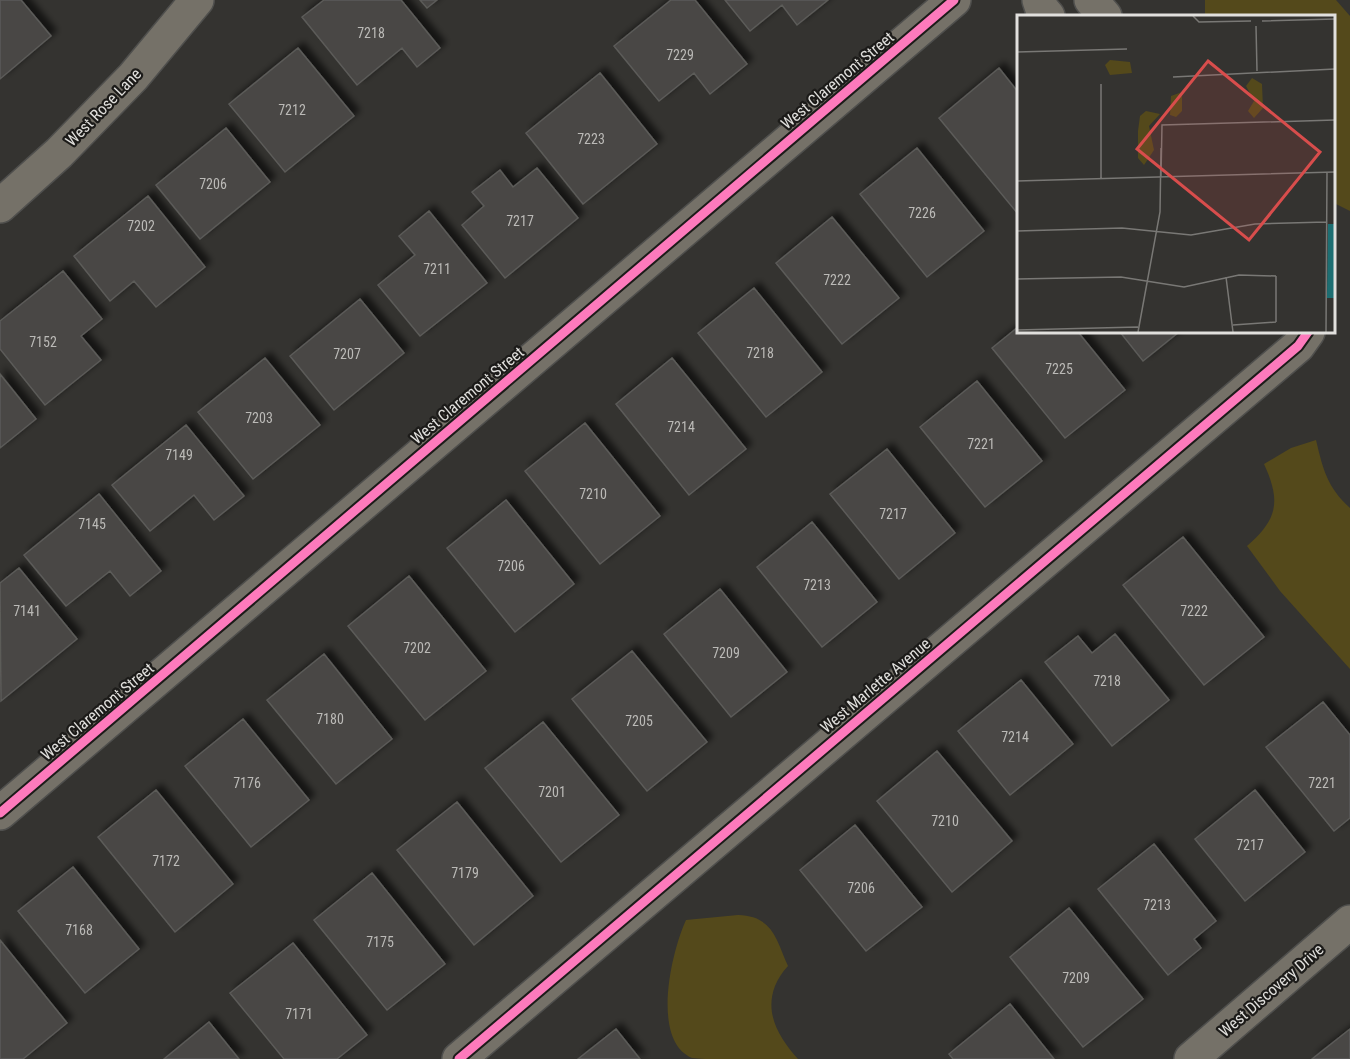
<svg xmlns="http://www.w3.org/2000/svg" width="1350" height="1059" viewBox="0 0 1350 1059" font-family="'Roboto Condensed',sans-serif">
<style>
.green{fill:#54491b}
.building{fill:#484745;stroke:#5c5b59;stroke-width:1.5;filter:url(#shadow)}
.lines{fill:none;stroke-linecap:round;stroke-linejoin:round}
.minor-casing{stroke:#4f4f4d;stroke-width:36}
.minor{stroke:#757168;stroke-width:33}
.cycleway-casing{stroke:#1c1b19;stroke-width:13}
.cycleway{stroke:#fd7abc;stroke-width:9}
.labels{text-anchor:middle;stroke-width:4.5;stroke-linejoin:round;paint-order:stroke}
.number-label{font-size:14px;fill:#bbbab7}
.street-label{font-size:16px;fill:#e1e0dd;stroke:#1c1b19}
.inset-road{fill:none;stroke:#797875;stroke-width:1.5}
.view{fill:#d84d4c;fill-opacity:0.15;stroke:#d84d4c;stroke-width:3}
.inset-edge{fill:none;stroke:#e1e0dd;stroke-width:3}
</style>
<defs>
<filter id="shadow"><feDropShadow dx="5.5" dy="-5.5" stdDeviation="3" flood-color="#0009"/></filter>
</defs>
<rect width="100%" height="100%" fill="#343330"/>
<path class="green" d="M 1205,0 L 1336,0 L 1350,16 L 1350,211 L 1334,203 L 1334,16 L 1205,16 Z
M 1316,440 C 1323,469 1327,487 1350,508 L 1350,669 L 1280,591 L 1247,546 C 1278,519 1281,501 1264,464 L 1291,448 Z
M 738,915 C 773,916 776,939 788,966 C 782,972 778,979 775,986 C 764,1014 780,1039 798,1059 C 772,1059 746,1059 719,1059 C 711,1059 699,1059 692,1058 C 650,1040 672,950 686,920 Z"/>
<path class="building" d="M 0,0 L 21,0 L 51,36 L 0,79 Z
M 324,0 L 401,0 L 440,48 L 417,67 L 402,48 L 357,85 L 302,17 Z
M 420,0 L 437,0 L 427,8 Z
M 671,0 L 695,0 L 747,64 L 710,94 L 694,73 L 659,101 L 614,46 Z
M 725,0 L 828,0 L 797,25 L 782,5 L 750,31 Z
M 298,48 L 354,116 L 285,172 L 229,104 Z
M 999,68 L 1018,92 L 1018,214 L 939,118 Z
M 600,73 L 657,144 L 583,204 L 526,133 Z
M 226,128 L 270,182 L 200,239 L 156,185 Z
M 917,148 L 984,231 L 927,277 L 860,194 Z
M 537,168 L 578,218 L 505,278 L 462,225 L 484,206 L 472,192 L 500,170 L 513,187 Z
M 148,196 L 205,267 L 156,307 L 134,281 L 110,301 L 74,256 Z
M 429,211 L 487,283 L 420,336 L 378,285 L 415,255 L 399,236 Z
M 832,217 L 899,298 L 842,344 L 776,263 Z
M 63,271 L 102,319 L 81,336 L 101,360 L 45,405 L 0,349 L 0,321 Z
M 754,288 L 822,372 L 766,417 L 698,333 Z
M 360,299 L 404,353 L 334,410 L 290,356 Z
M 1018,327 L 1018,332 L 1078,332 L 1125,390 L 1065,438 L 992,348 Z
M 1120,332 L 1179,332 L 1143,361 Z
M 265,358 L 320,425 L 253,479 L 198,412 Z
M 672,358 L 746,449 L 689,495 L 616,404 Z
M 0,374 L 36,419 L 0,448 Z
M 977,381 L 1042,461 L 985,507 L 920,427 Z
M 585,423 L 660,516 L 600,564 L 525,471 Z
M 186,425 L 244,496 L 214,520 L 194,495 L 150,531 L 112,485 Z
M 887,449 L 955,533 L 899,579 L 830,494 Z
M 99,494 L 161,571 L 130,596 L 110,571 L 66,606 L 24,555 Z
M 506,500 L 574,584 L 515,632 L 447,548 Z
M 812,522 L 877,602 L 822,647 L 757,567 Z
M 1183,537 L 1264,637 L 1204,685 L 1123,585 Z
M 19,568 L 77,639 L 1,701 L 0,583 Z
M 409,576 L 486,671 L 425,720 L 348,626 Z
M 720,589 L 787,672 L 731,717 L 664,634 Z
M 1115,634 L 1169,700 L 1112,746 L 1045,662 L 1078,636 L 1092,653 Z
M 632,651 L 707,742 L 647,791 L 572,699 Z
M 324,654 L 392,739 L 336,784 L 267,700 Z
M 1021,680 L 1073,744 L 1010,795 L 958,731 Z
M 1323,702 L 1350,735 L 1350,818 L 1334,831 L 1266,747 Z
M 243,719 L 309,800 L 251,847 L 185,766 Z
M 543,722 L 619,815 L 561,862 L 485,768 Z
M 937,751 L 1012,841 L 952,892 L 877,801 Z
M 156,790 L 233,884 L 175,932 L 98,837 Z
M 1255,790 L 1305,852 L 1245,901 L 1195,839 Z
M 457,802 L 533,896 L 474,945 L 397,850 Z
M 855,825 L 922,907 L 866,951 L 800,870 Z
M 1154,844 L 1216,921 L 1194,939 L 1201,948 L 1168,975 L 1098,889 Z
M 73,867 L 139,949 L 85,993 L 18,911 Z
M 372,873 L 445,964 L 387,1010 L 314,920 Z
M 1069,908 L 1143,999 L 1083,1047 L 1010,957 Z
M 0,940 L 67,1023 L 23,1059 L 0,1059 Z
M 293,943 L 367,1035 L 337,1059 L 284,1059 L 230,993 Z
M 1010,1004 L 1054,1059 L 953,1059 L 949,1054 Z
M 209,1022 L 239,1059 L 164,1059 Z
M 616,1029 L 640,1059 L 578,1059 Z
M 1350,1029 L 1350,1059 L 1312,1059 Z"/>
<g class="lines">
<defs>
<path id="minor" d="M 1039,0 L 1042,9 L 1048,16
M 1091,0 L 1105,16
M 0,206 L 59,153 L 133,77 L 197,0
M 0,813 L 954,0
M 459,1059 L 1298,346 L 1308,332
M 1191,1059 L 1350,922"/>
</defs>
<use href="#minor" class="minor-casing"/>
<use href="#minor" class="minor"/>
<defs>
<path id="cycleway" d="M 0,813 L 954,0
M 459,1059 L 1298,346 L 1308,332"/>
</defs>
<use href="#cycleway" class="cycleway-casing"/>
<use href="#cycleway" class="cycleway"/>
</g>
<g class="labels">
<g class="number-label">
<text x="371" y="38">7218</text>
<text x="680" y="60">7229</text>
<text x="292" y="115">7212</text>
<text x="591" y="144">7223</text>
<text x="213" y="189">7206</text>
<text x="922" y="218">7226</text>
<text x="520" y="226">7217</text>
<text x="141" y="231">7202</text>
<text x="437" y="274">7211</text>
<text x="837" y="285">7222</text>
<text x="43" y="347">7152</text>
<text x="760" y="358">7218</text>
<text x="347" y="359">7207</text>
<text x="1059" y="374">7225</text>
<text x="259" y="423">7203</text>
<text x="681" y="432">7214</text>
<text x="981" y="449">7221</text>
<text x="179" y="460">7149</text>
<text x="593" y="499">7210</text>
<text x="893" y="519">7217</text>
<text x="92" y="529">7145</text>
<text x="511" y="571">7206</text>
<text x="817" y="590">7213</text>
<text x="27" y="616">7141</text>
<text x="1194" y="616">7222</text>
<text x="417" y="653">7202</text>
<text x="726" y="658">7209</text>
<text x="1107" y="686">7218</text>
<text x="330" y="724">7180</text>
<text x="639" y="726">7205</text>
<text x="1015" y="742">7214</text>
<text x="247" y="788">7176</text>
<text x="1322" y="788">7221</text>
<text x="552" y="797">7201</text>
<text x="945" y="826">7210</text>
<text x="1250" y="850">7217</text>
<text x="166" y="866">7172</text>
<text x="465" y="878">7179</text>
<text x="861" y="893">7206</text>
<text x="1157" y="910">7213</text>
<text x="79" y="935">7168</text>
<text x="380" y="947">7175</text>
<text x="1076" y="983">7209</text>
<text x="299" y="1019">7171</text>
</g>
<g class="street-label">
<text transform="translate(837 80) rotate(-40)" y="6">West Claremont Street</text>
<text transform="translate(103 107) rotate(-46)" y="6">West Rose Lane</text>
<text transform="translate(467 395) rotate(-40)" y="6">West Claremont Street</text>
<text transform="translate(875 685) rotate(-40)" y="6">West Marlette Avenue</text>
<text transform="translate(97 711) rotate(-40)" y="6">West Claremont Street</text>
<text transform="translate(1271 990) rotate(-41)" y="6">West Discovery Drive</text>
</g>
</g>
<g transform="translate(1017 15)">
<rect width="318" height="318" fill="#343330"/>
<path d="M 93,45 L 113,47 L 115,58 L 93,60 L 88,50 ZM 235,63 L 245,69 L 246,93 L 237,103 L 231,96 L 237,86 L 229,71 ZM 165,77 L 165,96 L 159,102 L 153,100 L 154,81 ZM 129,96 L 143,99 L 132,111 L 137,135 L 127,150 L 121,143 L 121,116 L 123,101 Z" fill="#54491b"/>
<path d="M 311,209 L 318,209 L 318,283 L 310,283 Z" fill="#1d6e72"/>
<path class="inset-road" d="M 176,1 L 182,7 L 234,6M 245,6 L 318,4M 239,11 L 240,56M 0,37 L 110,34M 156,62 L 318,54M 144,161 L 145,110 L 318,105M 84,163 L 84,69M 0,166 L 318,157M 0,216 L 105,213 L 174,220 L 238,209 L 309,207M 259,261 L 259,307M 209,262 L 216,317M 0,264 L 104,262 L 167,272 L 222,260 L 259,261M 216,310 L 259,307M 0,315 L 121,312M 121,317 L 143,197 L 144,133M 309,317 L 310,157"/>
<path class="view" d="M 191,46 L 303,137 L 232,225 L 120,134 Z"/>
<rect width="318" height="318" class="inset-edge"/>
</g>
</svg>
